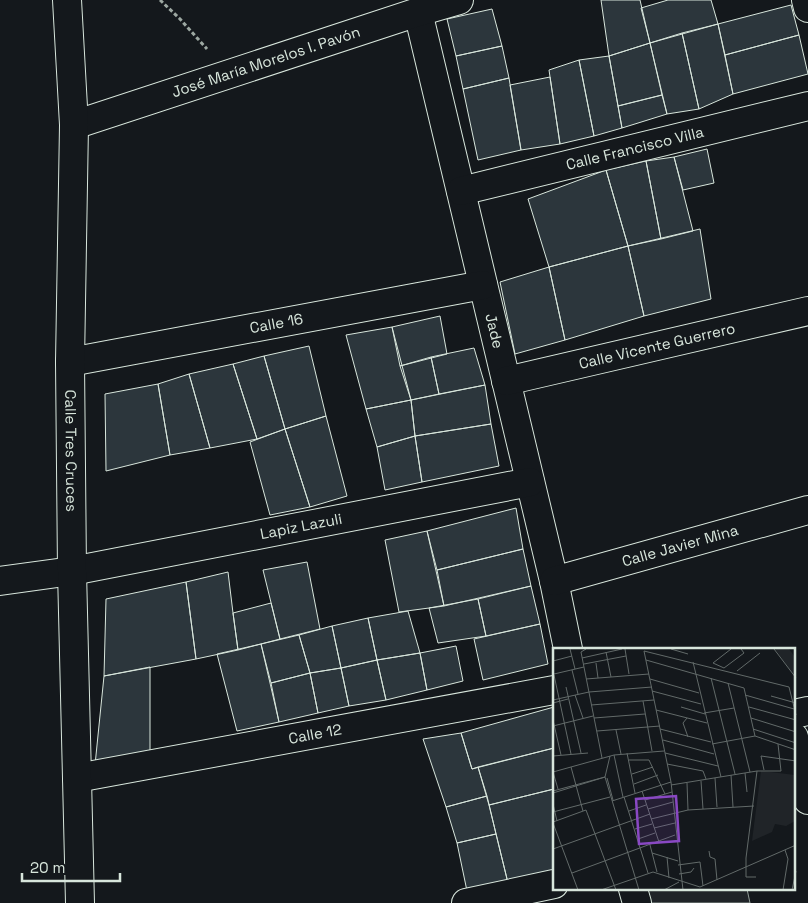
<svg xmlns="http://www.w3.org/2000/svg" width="808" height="903" viewBox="0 0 808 903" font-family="'Space Grotesk',sans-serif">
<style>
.pitch{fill:#202428;stroke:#939e99}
.building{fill:#2c363c;stroke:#d8e6dc}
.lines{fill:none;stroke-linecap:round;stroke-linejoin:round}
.street-casing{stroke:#d8e6dc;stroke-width:30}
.secondary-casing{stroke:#d8e6dc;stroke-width:30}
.path{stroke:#9da8a2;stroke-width:3;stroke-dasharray:4 2.5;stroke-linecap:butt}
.street{stroke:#14181c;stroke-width:28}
.secondary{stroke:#14181c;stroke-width:28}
.labels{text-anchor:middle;stroke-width:4;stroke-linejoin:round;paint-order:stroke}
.street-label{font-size:15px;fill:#d8e6dc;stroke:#14181c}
.inset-road{fill:none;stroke:#626a69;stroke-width:1}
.view{fill:#8948c3;fill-opacity:0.15;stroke:#8948c3;stroke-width:2.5}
.inset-edge{fill:none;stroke:#d8e6dc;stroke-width:2.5}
</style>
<rect width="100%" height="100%" fill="#14181c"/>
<path class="pitch" d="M 646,889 L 747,889 L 750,903 L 649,903 Z"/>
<path class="building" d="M 601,0 L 640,0 L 650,43 L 609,56 Z
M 668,0 L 711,0 L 718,24 L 650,43 L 641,8 Z
M 791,5 L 799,35 L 725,55 L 718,24 Z
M 492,9 L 502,46 L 456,56 L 447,19 Z
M 718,24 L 733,94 L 699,109 L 682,33 Z
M 682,33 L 699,109 L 667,114 L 650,43 Z
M 799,35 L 808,74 L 733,94 L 725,55 Z
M 650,43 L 662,95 L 618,106 L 609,56 Z
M 502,46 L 509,78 L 463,89 L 456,56 Z
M 609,56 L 622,128 L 594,136 L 579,60 Z
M 579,60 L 594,136 L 560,144 L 549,70 Z
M 550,77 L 560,144 L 521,150 L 510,85 Z
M 509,78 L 521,150 L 478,160 L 463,89 Z
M 662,95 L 667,114 L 622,128 L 618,106 Z
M 707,149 L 714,183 L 683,190 L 674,157 Z
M 674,157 L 693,231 L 661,239 L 646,161 Z
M 646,161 L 661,239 L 628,246 L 606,170 Z
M 606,170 L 628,246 L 549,267 L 528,199 Z
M 700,229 L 711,299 L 644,316 L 628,246 Z
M 628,246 L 644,316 L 565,340 L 549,267 Z
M 549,267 L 565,340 L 515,354 L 500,282 Z
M 440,316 L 447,354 L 400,366 L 392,327 Z
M 392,327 L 411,400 L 366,409 L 346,335 Z
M 309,346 L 326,416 L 285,429 L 264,356 Z
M 474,348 L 485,385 L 439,394 L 431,357 Z
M 264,356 L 285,429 L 257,439 L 233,364 Z
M 431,357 L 439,394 L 411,400 L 400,366 Z
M 233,364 L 257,439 L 210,448 L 189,374 Z
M 189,374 L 210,448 L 170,455 L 158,384 Z
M 158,384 L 170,455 L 106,471 L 105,394 Z
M 485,385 L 491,424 L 415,436 L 411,400 Z
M 411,400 L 415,436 L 377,447 L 366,409 Z
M 326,416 L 347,496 L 310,507 L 285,429 Z
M 491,424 L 499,466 L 422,482 L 415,436 Z
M 285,429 L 310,507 L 270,515 L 250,442 Z
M 415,436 L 422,482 L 385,490 L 377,447 Z
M 516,508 L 523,549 L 437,570 L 427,531 Z
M 427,531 L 444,606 L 399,612 L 385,540 Z
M 523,549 L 531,586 L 444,606 L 437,570 Z
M 307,562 L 320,629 L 280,639 L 263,570 Z
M 228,572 L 233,613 L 238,650 L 196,659 L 186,582 Z
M 186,582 L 196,659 L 104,676 L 106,599 Z
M 531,586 L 540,624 L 486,636 L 478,599 Z
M 478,599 L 486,636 L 438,643 L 429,608 Z
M 271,603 L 280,639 L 238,650 L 233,613 Z
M 408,611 L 420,653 L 377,660 L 368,618 Z
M 368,618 L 377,660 L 341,668 L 332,626 Z
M 540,624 L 548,664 L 483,680 L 474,639 Z
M 332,626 L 341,668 L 310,673 L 299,635 Z
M 299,635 L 310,673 L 271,683 L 261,644 Z
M 261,644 L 279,722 L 237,731 L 217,654 Z
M 456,646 L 463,681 L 427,690 L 420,653 Z
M 420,653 L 427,690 L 386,700 L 377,660 Z
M 377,660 L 386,700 L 349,706 L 341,668 Z
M 150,667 L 150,752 L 95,765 L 104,676 Z
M 341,668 L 349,706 L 318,713 L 310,673 Z
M 310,673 L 318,713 L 279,722 L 271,683 Z
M 554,707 L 554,748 L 472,769 L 461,733 Z
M 461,733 L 472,769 L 478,767 L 487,796 L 446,807 L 423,739 Z
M 554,748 L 554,789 L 489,805 L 478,767 Z
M 554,789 L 554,872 L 508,883 L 489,805 Z
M 487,796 L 496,834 L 457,843 L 446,807 Z
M 496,834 L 508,883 L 467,891 L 457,843 Z"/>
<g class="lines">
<defs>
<g id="street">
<path d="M 806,0 L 808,8"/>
<path id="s1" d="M 418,12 L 554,581 L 568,649"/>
<path id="s2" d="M 74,125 L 418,12 L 459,0"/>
<path id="s3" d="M 461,191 L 808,106"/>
<path id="s4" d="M 70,362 L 483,285"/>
<path id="s5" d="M 506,381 L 808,311"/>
<path id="s6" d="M 0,581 L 72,571 L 530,482"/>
<path id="s7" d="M 554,581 L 808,510"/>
<path d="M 794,714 L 808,711"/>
<path d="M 794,737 L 808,800"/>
<path id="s8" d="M 77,778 L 554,690"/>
<path d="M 633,889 L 637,903"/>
<path d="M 466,903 L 554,884"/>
</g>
<g id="secondary">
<path id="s9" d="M 67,0 L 74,125 L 70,362 L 72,571 L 80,903"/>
</g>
</defs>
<use href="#street" class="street-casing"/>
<use href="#secondary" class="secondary-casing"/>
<path class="path" d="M 160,0 L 180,19 L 207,49"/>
<use href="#street" class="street"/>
<use href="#secondary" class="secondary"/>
</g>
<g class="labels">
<g class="street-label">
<text dy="5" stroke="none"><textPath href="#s2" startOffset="202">José María Morelos I. Pavón</textPath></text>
<text dy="5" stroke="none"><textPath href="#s3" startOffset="179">Calle Francisco Villa</textPath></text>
<text dy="5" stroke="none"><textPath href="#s4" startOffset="210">Calle 16</textPath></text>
<text dy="5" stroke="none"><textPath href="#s1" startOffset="328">Jade</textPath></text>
<text dy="5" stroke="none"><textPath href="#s5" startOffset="155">Calle Vicente Guerrero</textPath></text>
<text dy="5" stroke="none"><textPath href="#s9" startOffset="451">Calle Tres Cruces</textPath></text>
<text dy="5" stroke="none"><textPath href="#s6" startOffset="306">Lapiz Lazuli</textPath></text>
<text dy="5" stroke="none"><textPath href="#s7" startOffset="131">Calle Javier Mina</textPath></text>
<text dy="5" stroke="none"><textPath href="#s8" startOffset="242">Calle 12</textPath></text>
</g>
</g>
<g transform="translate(553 648)">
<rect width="242" height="242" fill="#14181c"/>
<path d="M 222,1 L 236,1 L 242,9 L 242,29 Z" fill="#202428"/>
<path d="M 208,123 L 242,127 L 242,173 L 233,178 L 222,176 L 219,184 L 199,193 Z" fill="#202428"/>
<path class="inset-road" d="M 17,1 L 22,21M 33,1 L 28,4 L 49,110M 72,1 L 76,26M 118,1 L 135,6M 221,1 L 243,30M 53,4 L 58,29M 29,10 L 69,1M 93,12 L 191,40 L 202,88M 0,13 L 19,8M 140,14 L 168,129M 43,15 L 45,30M 160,15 L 171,20 L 191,5 L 188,1M 160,15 L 178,1M 31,16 L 73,8M 19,22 L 25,46M 184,23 L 207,5M 1,26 L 31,19M 1,27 L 18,106M 158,30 L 182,126M 33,31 L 96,26M 97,31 L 146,45M 175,35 L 197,124M 13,39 L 28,105M 236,39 L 243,67M 99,43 L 148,56M 22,47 L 30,70M 192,47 L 241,61M 218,48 L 243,55M 0,52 L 36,44 L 99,39M 90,53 L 99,103M 0,55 L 15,51M 38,57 L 101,52M 128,59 L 152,66M 196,59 L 243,72M 103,62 L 154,75M 151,65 L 181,60M 41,70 L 92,66M 134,70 L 130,75 L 135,89M 198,70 L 243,84M 0,72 L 8,107M 0,78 L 40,68M 107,81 L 158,94M 200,81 L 243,95M 63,82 L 68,106M 44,83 L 107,78M 110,92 L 161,106M 159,96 L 202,88 L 243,102M 74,105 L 82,145M 112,105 L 165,118M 61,107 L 70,149M 0,108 L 35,105M 57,108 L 52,129 L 86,242M 76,112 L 96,112 L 112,146M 114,116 L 150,123 L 153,131M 18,119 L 30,163M 211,122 L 208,108 L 243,113M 0,124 L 61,107 L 111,103M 0,124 L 5,141M 192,125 L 194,144M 79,126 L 100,119M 178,127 L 180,159M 54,130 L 60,152M 162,130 L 164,159M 148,133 L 150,161M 134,135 L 135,162M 81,136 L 105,127M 118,137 L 204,123 L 228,123 L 225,96M 0,143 L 52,129M 89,143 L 106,194M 0,145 L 52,129M 71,149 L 95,225M 92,152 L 119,144M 59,153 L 118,134M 0,156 L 4,173M 95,161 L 120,154M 76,163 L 93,157M 0,164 L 57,149M 98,171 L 135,162 L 201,158M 0,174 L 33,162 L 63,242M 0,175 L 25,242M 101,180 L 122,175M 82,181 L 99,176M 85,191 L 102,185M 97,197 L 104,224M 0,201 L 97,166M 156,203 L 157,209 L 162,211 L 164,232M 99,205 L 125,213M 114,209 L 116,230M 125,217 L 147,214 L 150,238M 19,225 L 122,187M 126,226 L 138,224 L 141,220M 203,229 L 193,229 L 193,210 L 204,123M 48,242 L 100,224 L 147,239 L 243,197M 111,242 L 126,234M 130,242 L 118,134 L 91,3 L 236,39M 164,242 L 186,242M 230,242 L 235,211 L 232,202M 239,242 L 243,223"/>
<path class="view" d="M 123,148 L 126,193 L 86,196 L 83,151 Z"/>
<rect width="242" height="242" class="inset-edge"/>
</g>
<path d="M22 873v8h98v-8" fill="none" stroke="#d8e6dc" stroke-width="2.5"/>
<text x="30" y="873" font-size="15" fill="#d8e6dc" stroke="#14181c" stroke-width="4" paint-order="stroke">20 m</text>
</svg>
